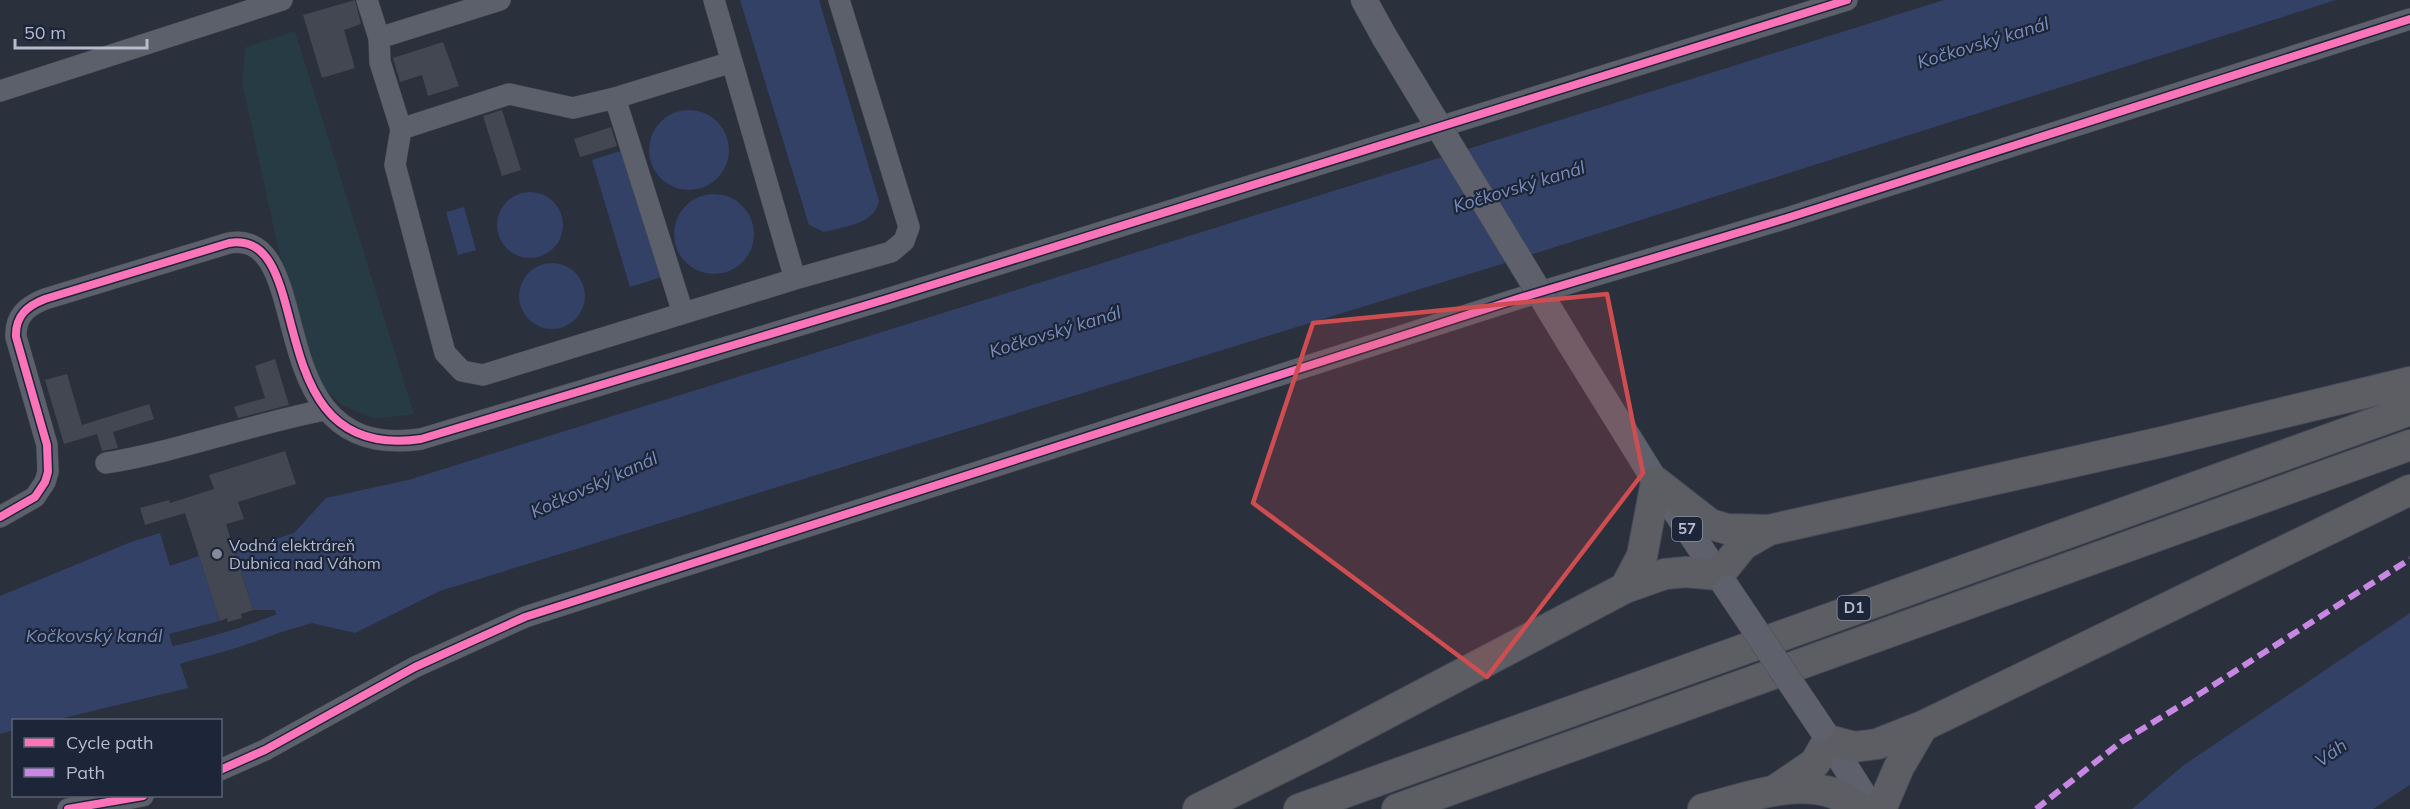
<svg xmlns="http://www.w3.org/2000/svg" width="2410" height="809" viewBox="0 0 2410 809" font-family="Mulish,sans-serif">
<style>
.green{fill:#273b44}
.water{fill:#334167}
.lines{fill:none;stroke-linecap:round;stroke-linejoin:round}
.canal{stroke:#334167;stroke-width:18}
.building{fill:#434752}
.minor-casing{stroke:#484c56;stroke-width:22}
.major-casing{stroke:#494d59;stroke-width:27}
.highway-casing{stroke:#484c58;stroke-width:32}
.minor{stroke:#5c606a;stroke-width:21}
.major{stroke:#5e616c;stroke-width:26}
.highway{stroke:#5d5e63;stroke-width:30}
.major-bridge-casing{stroke:#494d59;stroke-width:27;stroke-linecap:butt}
.major-bridge{stroke:#5e616c;stroke-width:26}
.quiet{stroke:#c787e3;stroke-width:6;stroke-dasharray:12 6;stroke-linecap:butt}
.cycleway-casing{stroke:#1d2539;stroke-width:11}
.cycleway{stroke:#fb73b8;stroke-width:8}
.marked{fill:#ce4d51;fill-opacity:0.2;stroke:#ce4d51;stroke-width:4.5;stroke-linejoin:round}
.poi-dot{fill:#858a9b;stroke:#1d2539;stroke-width:2}
.labels{text-anchor:middle;stroke-width:4.5;stroke-linejoin:round;paint-order:stroke}
.shield{fill:#1d2539;stroke:#888ea1;stroke-width:1.5}
.shield-label{font-size:15px;font-weight:bold;fill:#b6bbcd}
.poi-label{font-size:16px;fill:#b6bbcd;stroke:#1d2539;text-anchor:start}
.water-label{font-size:18px;font-style:italic;fill:#7a8cb8;stroke:#1d2539}
</style>
<rect width="100%" height="100%" fill="#2b303d"/>
<path class="green" d="M 295,31 L 414,414 L 375,419 L 342,405 L 319,384 L 279,252 L 242,82 L 246,47 Z"/>
<path class="water" d="M 740,0 L 819,0 L 879,201 C 874,225 844,226 824,232 L 809,225 Z
M 1944,0 L 2336,0 L 1492,267 L 440,591 L 355,633 L 312,623 L 282,632 L 275,610 L 253,610 L 235,552 L 294,533 L 326,498 L 408,480 Z
M649 150a40 40 0 1 1 80 0a40 40 0 1 1-80 0Z
M 627,149 L 665,276 L 630,287 L 592,160 Z
M497 225a33 33 0 1 1 66 0a33 33 0 1 1-66 0Z
M674 234a40 40 0 1 1 80 0a40 40 0 1 1-80 0Z
M 464,207 L 476,250 L 458,255 L 446,212 Z
M519 296a33 33 0 1 1 66 0a33 33 0 1 1-66 0Z
M 160,533 L 170,566 L 199,556 L 220,621 L 169,634 L 173,648 L 188,643 L 194,659 L 180,664 L 188,688 L 55,720 L 14,720 L 13,730 L 0,734 L 0,596 L 131,542 Z
M 2410,613 L 2410,785 L 2373,809 L 2132,809 L 2184,765 Z"/>
<g class="lines">
<path class="canal" d="M 166,657 C 212,647 258,633 300,614"/>
</g>
<path class="building" d="M 355,0 L 361,24 L 344,30 L 355,68 L 322,78 L 303,15 Z
M 443,42 L 459,86 L 428,96 L 422,75 L 400,82 L 393,58 Z
M 502,110 L 521,170 L 502,176 L 483,116 Z
M 611,127 L 617,146 L 580,157 L 574,139 Z
M 275,359 L 289,405 L 238,418 L 234,407 L 265,398 L 255,366 Z
M 67,374 L 82,425 L 149,404 L 154,419 L 113,432 L 118,448 L 102,451 L 97,434 L 64,444 L 45,380 Z
M 285,451 L 296,484 L 238,502 L 244,519 L 226,524 L 253,610 L 241,614 L 242,618 L 228,622 L 227,618 L 220,621 L 185,513 L 145,525 L 140,508 L 169,500 L 170,503 L 214,489 L 209,475 Z"/>
<g class="lines">
<defs>
<path id="minor" d="M 367,0 L 379,38 L 380,62 L 401,129 L 395,165 L 445,353 L 462,371 L 483,375 L 795,279 L 714,0
M 379,38 L 500,0
M 0,91 L 282,0
M 615,98 L 683,313
M 401,129 L 509,94 L 573,108 L 615,98 L 732,62
M 795,279 L 891,252 L 904,241 L 909,227 L 839,0
M 106,463 C 180,451 251,424 325,410
M 0,517 L 35,497 L 45,482 L 48,472 L 47,445 L 16,337 C 15,316 27,306 45,299 L 229,243 C 321,228 253,464 421,439 L 890,298 L 1847,0
M 220,770 L 265,750 L 415,667 L 525,617 L 1520,298 L 1787,218 L 2410,19
M 68,809 L 143,796"/>
<path id="major" d="M 1364,0 L 1385,38
M 1571,345 L 1656,482 L 1727,588
M 1823,731 L 1872,809"/>
<path id="highway" d="M 1656,482 L 1710,524 L 1727,529 L 1769,530 L 2162,442 L 2410,382
M 1625,588 L 1642,556 L 1656,482
M 1774,791 L 1815,763 L 1828,740 L 1854,747 L 1877,744 L 1923,726 L 2410,490
M 1198,809 L 1319,749 L 1625,588 L 1665,574 L 1686,572 L 1719,575 L 1743,545 L 1769,530
M 1299,809 L 2410,410
M 1397,809 L 2410,445
M 1703,809 C 1743,799 1792,779 1833,793 C 1843,797 1853,804 1863,809
M 1881,809 L 1899,767 L 1923,726"/>
</defs>
<use href="#minor" class="minor-casing"/>
<use href="#major" class="major-casing"/>
<use href="#highway" class="highway-casing"/>
<use href="#minor" class="minor"/>
<use href="#major" class="major"/>
<use href="#highway" class="highway"/>
<defs>
<path id="major-bridge" d="M 1385,38 L 1571,345
M 1727,588 L 1821,728"/>
</defs>
<use href="#major-bridge" class="major-bridge-casing"/>
<use href="#major-bridge" class="major-bridge"/>
<path class="quiet" d="M 2036,809 L 2121,742 L 2201,693 L 2410,559"/>
<defs>
<path id="cycleway" d="M 0,517 L 35,497 L 45,482 L 48,472 L 47,445 L 16,337 C 15,316 27,306 45,299 L 229,243 C 321,228 253,464 421,439 L 890,298 L 1847,0
M 220,770 L 265,750 L 415,667 L 525,617 L 1520,298 L 1787,218 L 2410,19
M 68,809 L 143,796"/>
</defs>
<use href="#cycleway" class="cycleway-casing"/>
<use href="#cycleway" class="cycleway"/>
</g>
<path class="marked" d="M 1607,294 L 1643,473 L 1487,677 L 1253,503 L 1313,323 Z"/>
<circle class="poi-dot" cx="217" cy="554" r="6"/>
<g class="labels">
<g class="shield">
<rect x="1672" y="517" width="30" height="24" rx="4.5"/>
<rect x="1837.5" y="596" width="33" height="24" rx="4.5"/>
</g>
<g class="shield-label">
<text x="1687" y="534">57</text>
<text x="1854" y="613">D1</text>
</g>
<g class="poi-label">
<text x="229" y="551">Vodná elektráreň<tspan x="229" dy="18">Dubnica nad Váhom</tspan></text>
</g>
<g class="water-label">
<text transform="translate(1983 43) rotate(-17)" y="6">Kočkovský kanál</text>
<text transform="translate(1519 187) rotate(-17)" y="6">Kočkovský kanál</text>
<text transform="translate(1055 332) rotate(-17)" y="6">Kočkovský kanál</text>
<text transform="translate(594 485) rotate(-24)" y="6">Kočkovský kanál</text>
<text x="94" y="642">Kočkovský kanál</text>
<text transform="translate(2331 753) rotate(-35)" y="6">Váh</text>
</g>
</g>
<rect x="12" y="719" width="210" height="78" fill="#1d2539" stroke="#5a6174" stroke-width="1.5"/>
<rect x="24" y="738" width="30" height="9" fill="#fb73b8" stroke="#5a6174" stroke-width="1.5"/>
<text x="66" y="749" font-size="18" fill="#b6bbcd">Cycle path</text>
<rect x="24" y="768" width="30" height="9" fill="#c787e3" stroke="#5a6174" stroke-width="1.5"/>
<text x="66" y="779" font-size="18" fill="#b6bbcd">Path</text>
<path d="M15 39v9h132v-9" fill="none" stroke="#b6bbcd" stroke-width="3"/>
<text x="24" y="39" font-size="18" fill="#b6bbcd" stroke="#1d2539" stroke-width="4.5" paint-order="stroke">50 m</text>
</svg>
